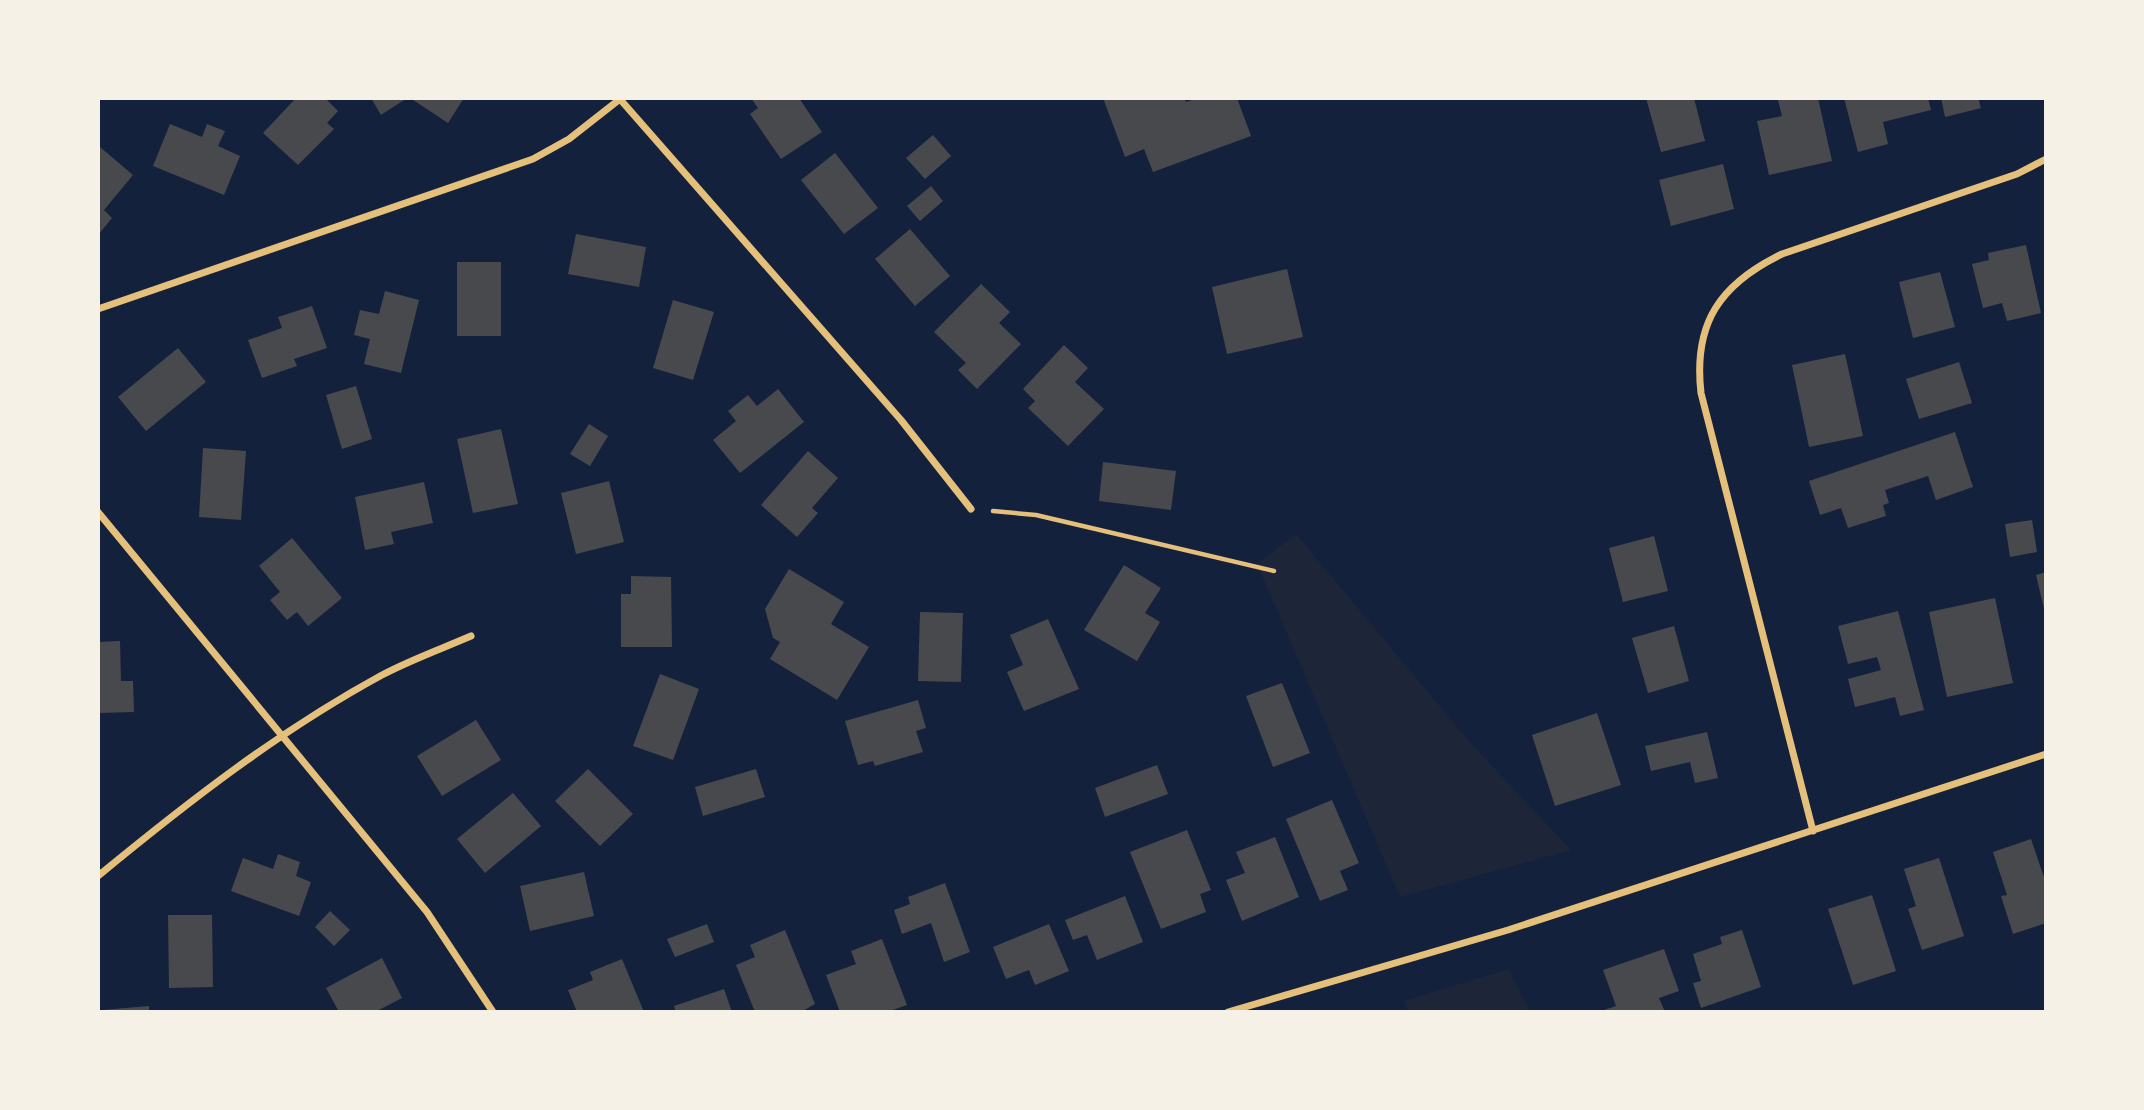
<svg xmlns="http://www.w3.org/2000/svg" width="2144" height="1110" viewBox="0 0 2144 1110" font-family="'Open Sans',sans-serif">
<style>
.green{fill:#1d2539}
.building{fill:#48494c}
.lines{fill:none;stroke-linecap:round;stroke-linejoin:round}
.path{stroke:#e5c07b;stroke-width:4.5}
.minor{stroke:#e5c07b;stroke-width:7}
</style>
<rect width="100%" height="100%" fill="#14213d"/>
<path class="green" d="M 1296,534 L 1467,739 L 1571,850 L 1400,897 L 1257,564 Z
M 1509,969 L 1530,1012 L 1409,1012 L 1404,1001 Z"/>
<path class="building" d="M 296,98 L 325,98 L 338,111 L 327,123 L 334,129 L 298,165 L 263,133 Z
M 371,98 L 407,98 L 381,115 Z
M 410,98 L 464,98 L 448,123 Z
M 751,98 L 799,98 L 822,132 L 781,159 L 750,114 L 758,108 Z
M 1103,98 L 1184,98 L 1186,102 L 1198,98 L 1237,98 L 1251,136 L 1153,172 L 1144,149 L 1125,157 Z
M 1646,98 L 1694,98 L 1705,141 L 1661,152 Z
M 1788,98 L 1818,98 L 1832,161 L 1769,175 L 1757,121 L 1782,116 L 1778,100 Z
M 1844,98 L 1928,98 L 1931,110 L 1883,122 L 1888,144 L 1858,152 Z
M 1941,98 L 1978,98 L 1981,108 L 1945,117 Z
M 170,124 L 202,137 L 207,124 L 225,131 L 218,146 L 240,156 L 224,195 L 153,166 Z
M 933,135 L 951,156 L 925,179 L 906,158 Z
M 100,147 L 133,175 L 104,210 L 112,218 L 98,235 Z
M 835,153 L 878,208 L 844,234 L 801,180 Z
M 1723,164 L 1734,209 L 1671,226 L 1659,180 Z
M 931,186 L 943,201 L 920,221 L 907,206 Z
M 910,229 L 950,276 L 915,306 L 875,259 Z
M 576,234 L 646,247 L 639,287 L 568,274 Z
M 2026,245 L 2041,313 L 2007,321 L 2002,303 L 1983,308 L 1972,264 L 1989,260 L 1988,253 Z
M 457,262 L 501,262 L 501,336 L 457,336 Z
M 1287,269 L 1303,337 L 1227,354 L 1212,287 Z
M 1940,272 L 1955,327 L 1913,338 L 1899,282 Z
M 981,284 L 1010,312 L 999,323 L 1021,344 L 977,389 L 958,370 L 966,363 L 934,332 Z
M 385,291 L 419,300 L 401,373 L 364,364 L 370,339 L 354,335 L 360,310 L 379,314 Z
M 673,300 L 714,312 L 693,380 L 653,368 Z
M 312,306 L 327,348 L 294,359 L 297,366 L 262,378 L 248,340 L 282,328 L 278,317 Z
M 1064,345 L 1088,368 L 1075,382 L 1104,409 L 1068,446 L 1028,408 L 1035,401 L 1023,389 Z
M 178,348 L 206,382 L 146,431 L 118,397 Z
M 1845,354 L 1863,436 L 1809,447 L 1792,365 Z
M 1959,362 L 1972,403 L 1919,419 L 1906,379 Z
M 356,386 L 372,439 L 342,449 L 326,395 Z
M 778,389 L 804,422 L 740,473 L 713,440 L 736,421 L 728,411 L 748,395 L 757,406 Z
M 589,424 L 608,436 L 590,466 L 570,454 Z
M 501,429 L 518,504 L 473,513 L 457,439 Z
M 1955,432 L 1973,487 L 1936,500 L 1928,476 L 1885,490 L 1889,503 L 1883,505 L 1886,516 L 1848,528 L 1841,508 L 1820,515 L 1809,481 Z
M 203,448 L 246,451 L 241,520 L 199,517 Z
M 808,451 L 838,478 L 812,508 L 818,513 L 797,537 L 761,505 Z
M 1103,462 L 1176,471 L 1171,510 L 1099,501 Z
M 609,481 L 624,542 L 576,554 L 561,493 Z
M 424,482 L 433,523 L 391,532 L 394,544 L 365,550 L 355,497 Z
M 2032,520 L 2037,552 L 2010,557 L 2005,524 Z
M 1654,536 L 1668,591 L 1623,602 L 1609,548 Z
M 292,538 L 342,598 L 308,626 L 297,612 L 287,620 L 270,600 L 280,592 L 259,566 Z
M 1124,565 L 1161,588 L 1145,613 L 1160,622 L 1137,661 L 1084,630 Z
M 789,569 L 844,602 L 831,624 L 869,647 L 837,700 L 770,659 L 780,642 L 773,638 L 765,609 Z
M 2046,572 L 2046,613 L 2045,613 L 2036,575 Z
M 631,576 L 671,577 L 672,647 L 621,647 L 621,594 L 631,594 Z
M 1995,598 L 2013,683 L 1947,697 L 1929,612 Z
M 1898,611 L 1924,710 L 1900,716 L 1895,697 L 1855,707 L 1848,679 L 1881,670 L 1877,657 L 1848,664 L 1838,626 Z
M 920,612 L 963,613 L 961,682 L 918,681 Z
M 1048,619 L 1079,689 L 1024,711 L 1007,672 L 1023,665 L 1010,635 Z
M 1674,626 L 1689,681 L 1648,693 L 1632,638 Z
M 120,641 L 121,681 L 133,681 L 134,712 L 98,713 L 98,642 Z
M 660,674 L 699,689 L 673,760 L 633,746 Z
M 1282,683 L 1310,753 L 1273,767 L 1246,696 Z
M 918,700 L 926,728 L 916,731 L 923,752 L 875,766 L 873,761 L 858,765 L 845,721 Z
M 1597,713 L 1621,785 L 1555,806 L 1532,735 Z
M 476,720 L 501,760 L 442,796 L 417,756 Z
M 1707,732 L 1718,778 L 1695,783 L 1690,762 L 1651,771 L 1645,746 Z
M 1157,765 L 1168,794 L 1105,817 L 1095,788 Z
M 588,769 L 633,814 L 600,846 L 555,801 Z
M 756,769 L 765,797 L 703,816 L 695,787 Z
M 513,793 L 541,826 L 485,873 L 457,839 Z
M 1332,800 L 1359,863 L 1340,871 L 1348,890 L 1320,901 L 1286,819 Z
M 1187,830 L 1211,890 L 1200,894 L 1206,912 L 1161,929 L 1130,852 Z
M 1275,837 L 1299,897 L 1242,921 L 1226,880 L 1245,873 L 1236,852 Z
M 2031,839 L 2046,883 L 2046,923 L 2013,934 L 2001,896 L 2007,895 L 1993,852 Z
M 278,854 L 300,862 L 296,876 L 311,882 L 299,916 L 231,891 L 243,858 L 273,869 Z
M 1939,858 L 1964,936 L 1922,950 L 1908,909 L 1916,906 L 1904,869 Z
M 584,872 L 594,916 L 530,931 L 520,886 Z
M 945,883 L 970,952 L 944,962 L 931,923 L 902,934 L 894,910 L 910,904 L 908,897 Z
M 1872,895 L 1896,971 L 1853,985 L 1828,909 Z
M 1125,896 L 1143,942 L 1097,960 L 1087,935 L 1073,940 L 1065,920 Z
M 330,911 L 350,930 L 334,946 L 315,927 Z
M 168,915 L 212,915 L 213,987 L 169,988 Z
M 707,924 L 714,942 L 675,957 L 667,939 Z
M 1049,924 L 1069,971 L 1035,985 L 1029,970 L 1006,979 L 993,947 Z
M 785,930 L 815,1004 L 801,1012 L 755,1012 L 736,965 L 755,957 L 750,945 Z
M 1742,930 L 1761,987 L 1701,1008 L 1693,983 L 1701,981 L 1693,954 L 1722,944 L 1720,937 Z
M 882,939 L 907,1005 L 887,1012 L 840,1012 L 826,975 L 856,964 L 851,951 Z
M 1664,949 L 1679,991 L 1659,998 L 1665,1012 L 1598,1012 L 1616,1006 L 1603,970 Z
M 382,958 L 402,998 L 375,1012 L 339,1012 L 326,988 Z
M 622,959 L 644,1012 L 577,1012 L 568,990 L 593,980 L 590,972 Z
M 724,989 L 732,1012 L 676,1012 L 674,1006 Z
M 149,1006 L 149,1012 L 102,1012 L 102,1010 Z"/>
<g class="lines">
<path class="path" d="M 993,511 L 1036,515 L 1274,571"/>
<path class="minor" d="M 619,98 L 901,420 L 971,509
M 98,309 L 533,159 L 569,139 L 620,99
M 98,512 L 427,912 L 493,1012
M 1813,831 L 1701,393 C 1693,323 1720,284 1782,254 L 2017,174 L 2046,159
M 98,876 C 188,802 279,731 382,675 C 410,660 441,649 471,636
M 1228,1012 L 1508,930 L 2046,754"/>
</g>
<rect width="2144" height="1110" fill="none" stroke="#f6f1e7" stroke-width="200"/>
</svg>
